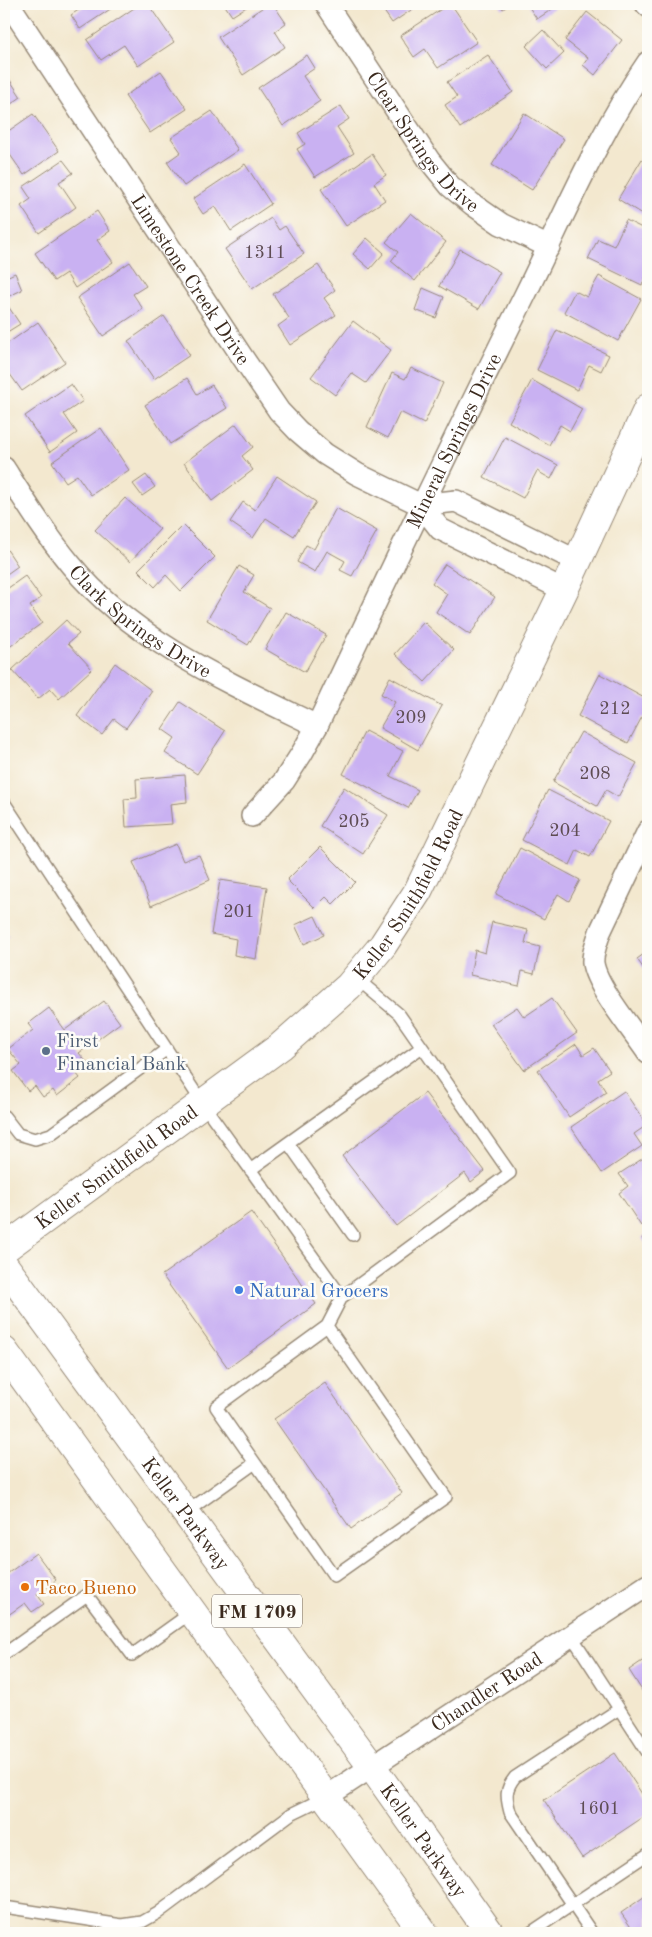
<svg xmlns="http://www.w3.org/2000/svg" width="652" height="1937" viewBox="0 0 652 1937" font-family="'Old Standard TT',serif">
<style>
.building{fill:#c9b1f2}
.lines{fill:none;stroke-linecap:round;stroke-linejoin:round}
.service-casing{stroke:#978976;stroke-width:14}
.minor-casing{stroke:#978976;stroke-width:24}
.secondary-casing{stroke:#978976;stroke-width:30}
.primary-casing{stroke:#978976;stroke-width:30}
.service{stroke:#fff;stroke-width:11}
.minor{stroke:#fff;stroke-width:21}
.secondary{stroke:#fff;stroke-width:28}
.primary{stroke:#fff;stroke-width:28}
.service-dot{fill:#5c6f8a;stroke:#fdfcf7;stroke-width:2}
.shop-dot{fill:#3f7fe0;stroke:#fdfcf7;stroke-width:2}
.food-dot{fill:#e8710a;stroke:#fdfcf7;stroke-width:2}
.labels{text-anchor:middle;stroke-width:5;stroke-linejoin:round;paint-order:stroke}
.number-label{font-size:18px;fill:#5e4c53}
.shield{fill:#fdfcf7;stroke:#75695f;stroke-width:1}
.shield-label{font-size:19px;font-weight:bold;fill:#3b2a1e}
.street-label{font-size:20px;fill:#3b2a1e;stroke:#fdfcf7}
.service-label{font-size:20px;fill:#4e5e75;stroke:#fdfcf7;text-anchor:start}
.shop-label{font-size:20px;fill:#366cbe;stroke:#fdfcf7;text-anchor:start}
.food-label{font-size:20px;fill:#c56008;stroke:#fdfcf7;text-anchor:start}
</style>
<rect width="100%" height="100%" fill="#fdfcf7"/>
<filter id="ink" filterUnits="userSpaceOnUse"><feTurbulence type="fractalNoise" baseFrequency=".02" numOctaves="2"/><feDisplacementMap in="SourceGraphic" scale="10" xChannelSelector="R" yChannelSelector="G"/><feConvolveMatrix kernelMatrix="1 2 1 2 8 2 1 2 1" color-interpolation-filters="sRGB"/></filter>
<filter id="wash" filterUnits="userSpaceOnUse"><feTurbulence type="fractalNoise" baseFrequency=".0096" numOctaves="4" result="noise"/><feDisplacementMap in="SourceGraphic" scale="20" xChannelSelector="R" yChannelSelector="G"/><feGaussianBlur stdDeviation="1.12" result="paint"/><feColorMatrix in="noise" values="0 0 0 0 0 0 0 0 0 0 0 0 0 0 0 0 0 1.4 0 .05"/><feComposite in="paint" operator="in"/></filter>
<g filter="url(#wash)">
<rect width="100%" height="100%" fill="#f3e8cf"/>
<g id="blocks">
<path class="building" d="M 81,4 L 118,4 L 80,29 L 71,15 L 83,7 Z
M 140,4 L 148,4 L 174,42 L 138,66 L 124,45 L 101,60 L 87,40 Z
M 186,4 L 198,4 L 190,9 Z
M 224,4 L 251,4 L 232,16 Z
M 268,4 L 273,4 L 286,23 L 275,31 L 285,47 L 243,75 L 218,37 Z
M 379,4 L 420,4 L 392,23 Z
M 449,4 L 451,4 L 477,42 L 438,68 L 425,49 L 414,57 L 400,36 Z
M 499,4 L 510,4 L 503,9 Z
M 534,4 L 560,4 L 537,19 L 529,7 Z
M 587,12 L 622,40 L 595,75 L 583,65 L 588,58 L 565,40 Z
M 543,30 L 564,53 L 547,69 L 526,46 Z
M 307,55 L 315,68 L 303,76 L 320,101 L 283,126 L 258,88 Z
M 488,55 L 513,92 L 460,128 L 445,105 L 457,97 L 447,82 Z
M 4,71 L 21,97 L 4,109 Z
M 161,71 L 187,109 L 150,133 L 125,96 Z
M 341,106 L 349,119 L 337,127 L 354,153 L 315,177 L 297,149 L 305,144 L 298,133 Z
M 212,111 L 238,150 L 184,186 L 167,162 L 181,152 L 171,138 Z
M 524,113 L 564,139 L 532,190 L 492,165 Z
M 33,114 L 59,151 L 24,175 L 4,146 L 4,134 Z
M 372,154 L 386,175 L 374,183 L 385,200 L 346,226 L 321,189 Z
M 642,159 L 648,163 L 648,218 L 618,199 Z
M 63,160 L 73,173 L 59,182 L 76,207 L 39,233 L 21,206 L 31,199 L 23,187 Z
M 245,164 L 271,204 L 231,231 L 215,206 L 203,214 L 193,199 Z
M 97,211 L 110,231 L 97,240 L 113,262 L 75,288 L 66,273 L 54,281 L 35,253 Z
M 411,213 L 446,242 L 415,281 L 391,261 L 398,252 L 386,242 Z
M 271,218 L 279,230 L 285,226 L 304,254 L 252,289 L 225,249 Z
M 626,220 L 648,231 L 648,272 L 642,285 L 588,259 L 598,239 L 614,246 Z
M 367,238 L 384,253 L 370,269 L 353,254 Z
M 460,249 L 500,272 L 479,309 L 439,286 Z
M 4,251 L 9,258 L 4,262 Z
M 130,262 L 146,286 L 133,294 L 143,309 L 103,336 L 77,298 Z
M 318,265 L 335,290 L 324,298 L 336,315 L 290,345 L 278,326 L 289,318 L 273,294 Z
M 15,273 L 22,290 L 7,297 L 4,290 L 4,278 Z
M 599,276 L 641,299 L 618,341 L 564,312 L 575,291 L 587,297 Z
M 423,288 L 444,297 L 436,318 L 415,310 Z
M 4,300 L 20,324 L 4,334 Z
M 164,316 L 190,355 L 154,379 L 128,341 Z
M 353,321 L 391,350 L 366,383 L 351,373 L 335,395 L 311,377 Z
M 38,322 L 65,362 L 22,391 L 4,366 L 4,346 Z
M 557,330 L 609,355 L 601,371 L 589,365 L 577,390 L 537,370 Z
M 411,368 L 443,383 L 424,424 L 400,412 L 388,438 L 367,427 L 392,373 L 405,379 Z
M 187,378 L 197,394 L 212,385 L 227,408 L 170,444 L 145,405 Z
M 532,380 L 582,409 L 570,431 L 560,425 L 549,445 L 509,422 Z
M 71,384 L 83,401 L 64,414 L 77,433 L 50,452 L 25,416 Z
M 236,424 L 253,447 L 242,456 L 253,470 L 212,501 L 184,463 Z
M 101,428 L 129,470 L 91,495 L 77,475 L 66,482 L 52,462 Z
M 505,437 L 558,465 L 551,479 L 537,471 L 523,498 L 484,477 Z
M 146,475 L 155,487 L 142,496 L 133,484 Z
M 277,476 L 316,502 L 294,536 L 266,518 L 253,538 L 230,522 L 243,502 L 255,510 Z
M 125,498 L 160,529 L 130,562 L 95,530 Z
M 336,508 L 377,531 L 352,576 L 340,570 L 345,561 L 327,551 L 315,572 L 297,562 L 306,545 L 314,549 Z
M 183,525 L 215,557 L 181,591 L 166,575 L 155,587 L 138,570 Z
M 4,545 L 18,566 L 4,576 Z
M 445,564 L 495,597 L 470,635 L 436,612 L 447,594 L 432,583 Z
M 239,566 L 254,575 L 244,592 L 270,608 L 248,645 L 207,620 Z
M 25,576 L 41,598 L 30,606 L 42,623 L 4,651 L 4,591 Z
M 286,612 L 326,635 L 305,672 L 265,649 Z
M 66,620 L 79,634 L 68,643 L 92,669 L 59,699 L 50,689 L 38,699 L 12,670 Z
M 424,622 L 454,650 L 425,682 L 395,654 Z
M 115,663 L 152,691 L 126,728 L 114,719 L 102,735 L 77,716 Z
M 600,674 L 648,700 L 648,720 L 642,717 L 628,743 L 578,716 Z
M 390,677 L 442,706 L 418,750 L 380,728 L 395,702 L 381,694 Z
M 180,702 L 225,731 L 197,774 L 165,753 L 175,738 L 162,729 Z
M 365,731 L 403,751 L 390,776 L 418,790 L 408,808 L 343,774 Z
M 581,732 L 637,763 L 618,797 L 606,790 L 597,806 L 553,782 Z
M 185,775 L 187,802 L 170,804 L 172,824 L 126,827 L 124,799 L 137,798 L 136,779 Z
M 344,787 L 388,815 L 363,854 L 320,826 Z
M 548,790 L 609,821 L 590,857 L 577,850 L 570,865 L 522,840 Z
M 176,844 L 183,861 L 199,855 L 210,880 L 151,906 L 133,862 Z
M 320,847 L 355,882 L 333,904 L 326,897 L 315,908 L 287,880 Z
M 520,848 L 580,880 L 569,901 L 558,894 L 544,919 L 496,894 Z
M 220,880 L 267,887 L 256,959 L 234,955 L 236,939 L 211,934 Z
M 315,916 L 324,935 L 304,944 L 295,925 Z
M 492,922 L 528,930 L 525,943 L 540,947 L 534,974 L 522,971 L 519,986 L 470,975 L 475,950 L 485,953 Z
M 4,928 L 9,936 L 4,940 Z
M 648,951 L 648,975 L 637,959 Z
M 552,998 L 577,1033 L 524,1070 L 491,1024 L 517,1007 L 524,1017 Z
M 104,1001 L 120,1023 L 79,1053 L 88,1064 L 76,1073 L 80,1078 L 57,1096 L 53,1090 L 43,1097 L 35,1086 L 28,1091 L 13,1071 L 21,1065 L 8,1049 L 33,1030 L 28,1024 L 49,1008 L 65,1030 Z
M 576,1044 L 583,1055 L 594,1048 L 610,1071 L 598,1079 L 606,1092 L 569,1117 L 538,1070 Z
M 624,1091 L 647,1125 L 634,1134 L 642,1146 L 602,1173 L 571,1127 Z
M 425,1093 L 485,1171 L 471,1182 L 465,1173 L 396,1226 L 342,1156 Z
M 648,1155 L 648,1221 L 641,1226 L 619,1193 L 628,1186 L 619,1174 Z
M 251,1212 L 316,1304 L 228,1368 L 162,1275 Z
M 648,1233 L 648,1247 L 642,1238 Z
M 325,1383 L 402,1493 L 351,1529 L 274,1419 Z
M 36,1553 L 56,1580 L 37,1594 L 44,1604 L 32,1612 L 25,1603 L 4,1618 L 4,1576 Z
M 648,1657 L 648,1700 L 629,1670 Z
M 615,1753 L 648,1803 L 648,1814 L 582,1858 L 544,1800 Z
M 648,1894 L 648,1933 L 635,1933 L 621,1913 Z
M 4,1928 L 28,1932 L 28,1933 L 4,1933 Z"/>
</g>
</g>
<g filter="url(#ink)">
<use href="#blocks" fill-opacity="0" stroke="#978976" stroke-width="1"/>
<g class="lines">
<defs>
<path id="service" d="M 4,802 L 203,1104 L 342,1297 L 327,1326 L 216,1407 L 255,1463 L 185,1513
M 4,1116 L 18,1134 L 35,1139 L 51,1134 L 167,1049
M 288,1143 L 353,1235
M 250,1170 L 422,1047
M 342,1297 L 510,1173 L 399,1014 L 356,978
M 255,1463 L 334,1576 L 446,1497 L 327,1326
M 571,1635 L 648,1753
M 4,1654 L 87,1595 L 132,1655 L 192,1612
M 4,1907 L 122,1925 L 142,1922 L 158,1913 L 291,1814 L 326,1797
M 530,1933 L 648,1854
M 592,1933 L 510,1812 C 506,1797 505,1789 515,1777 L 619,1709"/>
<g id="minor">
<path id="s1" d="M 9,4 L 243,358 L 279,411 L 298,431 L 325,454 L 357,474 L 421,505 L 440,529 L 564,590"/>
<path id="s2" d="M 326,4 L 429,160 L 450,186 L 472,204 L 501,224 L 549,247"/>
<path d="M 646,4 L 648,6"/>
<path id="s3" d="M 4,468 C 25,501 46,535 71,565 C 133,641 231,684 317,726"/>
<path d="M 421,505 L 456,501 L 577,561"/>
<path id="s4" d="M 252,816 L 284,781 L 302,753 L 317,726 C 385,582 454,438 525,295 C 564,216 598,134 648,62"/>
<path d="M 648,831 L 600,932 C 597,942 592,953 593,963 C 596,986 634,1032 648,1053"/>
<path id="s5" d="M 326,1797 L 648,1585"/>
</g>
<g id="secondary">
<path id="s6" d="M 4,1249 L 281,1046 L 349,986 L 383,945 L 418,891 L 564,590 L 648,408"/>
</g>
<g id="primary">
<path id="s7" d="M 4,1265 L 372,1767 L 490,1933"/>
<path d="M 4,1351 L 424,1933"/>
</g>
</defs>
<use href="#service" class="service-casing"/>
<use href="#minor" class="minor-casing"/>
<use href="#secondary" class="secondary-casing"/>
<use href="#primary" class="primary-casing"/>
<use href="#service" class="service"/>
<use href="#minor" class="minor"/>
<use href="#secondary" class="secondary"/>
<use href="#primary" class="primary"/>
</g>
</g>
<circle class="service-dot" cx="46" cy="1051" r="5"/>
<circle class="shop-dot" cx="239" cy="1290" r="5"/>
<circle class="food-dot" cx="25" cy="1587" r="5"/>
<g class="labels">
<g class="number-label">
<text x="265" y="258">1311</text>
<text x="615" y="714">212</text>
<text x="411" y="723">209</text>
<text x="595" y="779">208</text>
<text x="354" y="827">205</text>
<text x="565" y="836">204</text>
<text x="239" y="917">201</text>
<text x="599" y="1814">1601</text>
</g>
<rect class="shield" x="212" y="1594.5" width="90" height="33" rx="4"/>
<g class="shield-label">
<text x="257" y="1618">FM 1709</text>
</g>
<g class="street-label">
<text dy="7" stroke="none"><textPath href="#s2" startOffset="169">Clear Springs Drive</textPath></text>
<text dy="7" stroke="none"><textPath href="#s1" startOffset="330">Limestone Creek Drive</textPath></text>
<text dy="7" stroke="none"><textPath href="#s4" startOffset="428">Mineral Springs Drive</textPath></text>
<text dy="7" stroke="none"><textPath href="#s3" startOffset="208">Clark Springs Drive</textPath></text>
<text dy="7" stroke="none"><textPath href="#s6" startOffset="544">Keller Smithfield Road</textPath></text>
<text dy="7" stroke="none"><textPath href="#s6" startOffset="139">Keller Smithfield Road</textPath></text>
<text dy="7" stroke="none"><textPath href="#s7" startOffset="308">Keller Parkway</textPath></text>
<text dy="7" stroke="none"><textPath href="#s5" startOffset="192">Chandler Road</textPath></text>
<text dy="7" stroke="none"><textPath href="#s7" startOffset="712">Keller Parkway</textPath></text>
</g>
<g class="service-label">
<text x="56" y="1047">First<tspan x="56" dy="23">Financial Bank</tspan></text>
</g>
<g class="shop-label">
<text x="249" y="1297">Natural Grocers</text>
</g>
<g class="food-label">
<text x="35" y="1594">Taco Bueno</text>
</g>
</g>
<rect width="652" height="1937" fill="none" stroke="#fdfcf7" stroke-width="20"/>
</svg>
